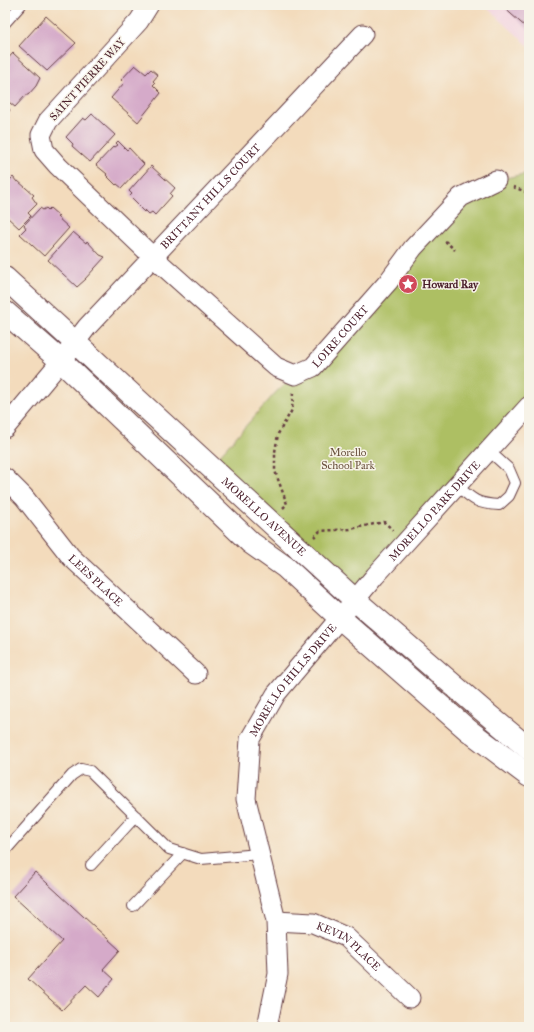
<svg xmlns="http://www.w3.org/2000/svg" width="534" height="1032" viewBox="0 0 534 1032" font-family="'IM FELL Great Primer',serif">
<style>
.built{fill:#f3cfe0}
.green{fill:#adbf63;stroke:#7c6f47}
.building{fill:#d5aac9}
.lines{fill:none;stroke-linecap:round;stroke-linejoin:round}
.service-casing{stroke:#633b41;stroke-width:12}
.minor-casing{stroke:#633b41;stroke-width:21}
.tertiary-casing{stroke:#633b41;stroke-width:24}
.path{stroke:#633b41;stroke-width:2.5;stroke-dasharray:3 3;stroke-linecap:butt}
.service{stroke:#fff;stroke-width:10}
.minor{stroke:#fff;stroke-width:19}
.tertiary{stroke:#fff;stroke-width:22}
.labels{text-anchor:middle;stroke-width:3;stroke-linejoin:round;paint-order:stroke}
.street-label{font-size:11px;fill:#4a1f2b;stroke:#f7f3e8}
.poi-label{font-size:11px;font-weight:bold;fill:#4a1f2b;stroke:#f7f3e8;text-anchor:start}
.park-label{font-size:11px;fill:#684f3c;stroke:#f7f3e8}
</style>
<rect width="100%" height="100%" fill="#f7f3e8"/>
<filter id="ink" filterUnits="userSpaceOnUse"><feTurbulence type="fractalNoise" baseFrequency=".025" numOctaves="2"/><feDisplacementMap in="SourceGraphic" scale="8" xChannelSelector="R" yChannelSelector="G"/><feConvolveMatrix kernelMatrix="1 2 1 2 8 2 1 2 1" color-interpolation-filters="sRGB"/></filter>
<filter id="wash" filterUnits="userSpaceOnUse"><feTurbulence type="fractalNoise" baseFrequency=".012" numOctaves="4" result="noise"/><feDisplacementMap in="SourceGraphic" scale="16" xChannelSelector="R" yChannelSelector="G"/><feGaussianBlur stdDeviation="0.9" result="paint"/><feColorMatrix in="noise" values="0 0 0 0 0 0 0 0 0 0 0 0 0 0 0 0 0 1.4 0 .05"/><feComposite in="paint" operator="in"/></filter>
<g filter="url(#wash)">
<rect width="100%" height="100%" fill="#f3dbbc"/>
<path class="built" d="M 484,5 L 529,5 L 529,46 Z"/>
<path class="green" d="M 529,173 L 529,406 L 355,600 L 210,466 L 277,391 L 295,375 L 413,248 L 496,180 Z"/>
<g id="blocks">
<path class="building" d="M 501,5 L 529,5 L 529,30 Z
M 46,16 L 76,43 L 47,71 L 19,46 Z
M 13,53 L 40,78 L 36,86 L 28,95 L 26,95 L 15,107 L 5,99 L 5,62 Z
M 135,65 L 146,74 L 151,69 L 158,75 L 153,81 L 155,83 L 153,85 L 161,93 L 138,122 L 111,98 L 124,83 L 121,80 Z
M 5,106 L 10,110 L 5,116 Z
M 92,114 L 115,135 L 90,162 L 72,146 L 73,144 L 66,137 L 83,118 L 86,120 Z
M 118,141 L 127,150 L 129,148 L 144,164 L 122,188 L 117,184 L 116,185 L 106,175 L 107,174 L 96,165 L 114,146 L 115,147 L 118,145 L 116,143 Z
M 151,166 L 175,188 L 170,194 L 172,196 L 155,215 L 152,212 L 149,214 L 145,210 L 144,212 L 139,207 L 140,206 L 130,196 L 132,194 L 129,191 Z
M 13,177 L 17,182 L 18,181 L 34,195 L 32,197 L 37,204 L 28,213 L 31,216 L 19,228 L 7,217 L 5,220 L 5,185 Z
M 40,208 L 43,210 L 46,208 L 48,210 L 50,208 L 59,216 L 57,217 L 69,228 L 44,256 L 20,234 L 26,228 L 24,225 Z
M 73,232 L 86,243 L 87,241 L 100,255 L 105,257 L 85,279 L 86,279 L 77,287 L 48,260 Z
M 35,872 L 120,950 L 103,969 L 114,979 L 99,997 L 86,985 L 62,1010 L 28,979 L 62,941 L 13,896 Z"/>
</g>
</g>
<g filter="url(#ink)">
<use href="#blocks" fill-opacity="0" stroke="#633b41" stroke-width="1"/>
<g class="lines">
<defs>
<path id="service" d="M 5,23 L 21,5
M 456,485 C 473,500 477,504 499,505 L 509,496 L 515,483 L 509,469 L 488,450
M 5,851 L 72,775 L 81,769 L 90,771 L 169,849 L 201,859 L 259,854
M 91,865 L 136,816
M 133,906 L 183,853"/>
<g id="minor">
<path id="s1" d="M 149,5 L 139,21 L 48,121 L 41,135 L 44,150 L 58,166 L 153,257 L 276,367 L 295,375 L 313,367 L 388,282 L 413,248 L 461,197 L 496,180"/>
<path id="s2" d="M 5,428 L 61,361 L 87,327 L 363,34"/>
<path id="s3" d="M 5,478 L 24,497 L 71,557 L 196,674"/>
<path id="s4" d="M 276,921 L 313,923 L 346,937 L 410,998"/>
<path id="s5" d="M 267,1027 L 278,974 L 276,921 L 246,799 L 250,739 L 276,694 L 375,576 L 529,406"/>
</g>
<g id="tertiary">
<path id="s6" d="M 5,278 L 355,600 L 481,709 L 529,749"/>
<path d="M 5,312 L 61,361 L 251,543 L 285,567 L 340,618 L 468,730 L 529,776"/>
</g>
</defs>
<use href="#service" class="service-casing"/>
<use href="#minor" class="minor-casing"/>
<use href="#tertiary" class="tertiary-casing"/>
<path class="path" d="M 513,187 L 529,193
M 445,241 L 455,250
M 283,508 L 287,504 L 275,471 L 275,452 L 278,434 L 292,410 L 293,392
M 314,537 L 320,531 L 350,529 L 384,522 L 393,530"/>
<use href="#service" class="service"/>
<use href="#minor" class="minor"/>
<use href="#tertiary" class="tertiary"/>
</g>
</g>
<defs>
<symbol id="sight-disc" viewBox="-11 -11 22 22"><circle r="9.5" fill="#d1495b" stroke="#f7f3e8"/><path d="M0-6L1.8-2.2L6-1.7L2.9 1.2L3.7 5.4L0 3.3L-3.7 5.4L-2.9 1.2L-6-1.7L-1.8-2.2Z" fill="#fff"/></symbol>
</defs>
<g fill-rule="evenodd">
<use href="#sight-disc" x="397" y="273" width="22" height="22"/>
</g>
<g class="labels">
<g class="street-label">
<text transform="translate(87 79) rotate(-48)" y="4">SAINT PIERRE WAY</text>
<text dy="4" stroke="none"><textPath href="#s2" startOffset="310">BRITTANY HILLS COURT</textPath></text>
<text dy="4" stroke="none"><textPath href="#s1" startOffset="584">LOIRE COURT</textPath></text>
<text dy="4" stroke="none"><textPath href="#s5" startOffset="587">MORELLO PARK DRIVE</textPath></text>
<text dy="4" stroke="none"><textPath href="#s6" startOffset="352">MORELLO AVENUE</textPath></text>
<text dy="4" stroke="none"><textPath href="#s3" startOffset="137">LEES PLACE</textPath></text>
<text dy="4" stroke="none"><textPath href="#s5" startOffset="366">MORELLO HILLS DRIVE</textPath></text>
<text dy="4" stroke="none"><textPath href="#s4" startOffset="80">KEVIN PLACE</textPath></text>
</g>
<g class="poi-label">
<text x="422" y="288">Howard Ray</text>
</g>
<g class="park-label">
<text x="348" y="456">Morello<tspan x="348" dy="13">School Park</tspan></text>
</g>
</g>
<rect width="534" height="1032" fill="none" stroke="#f7f3e8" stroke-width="20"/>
</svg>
